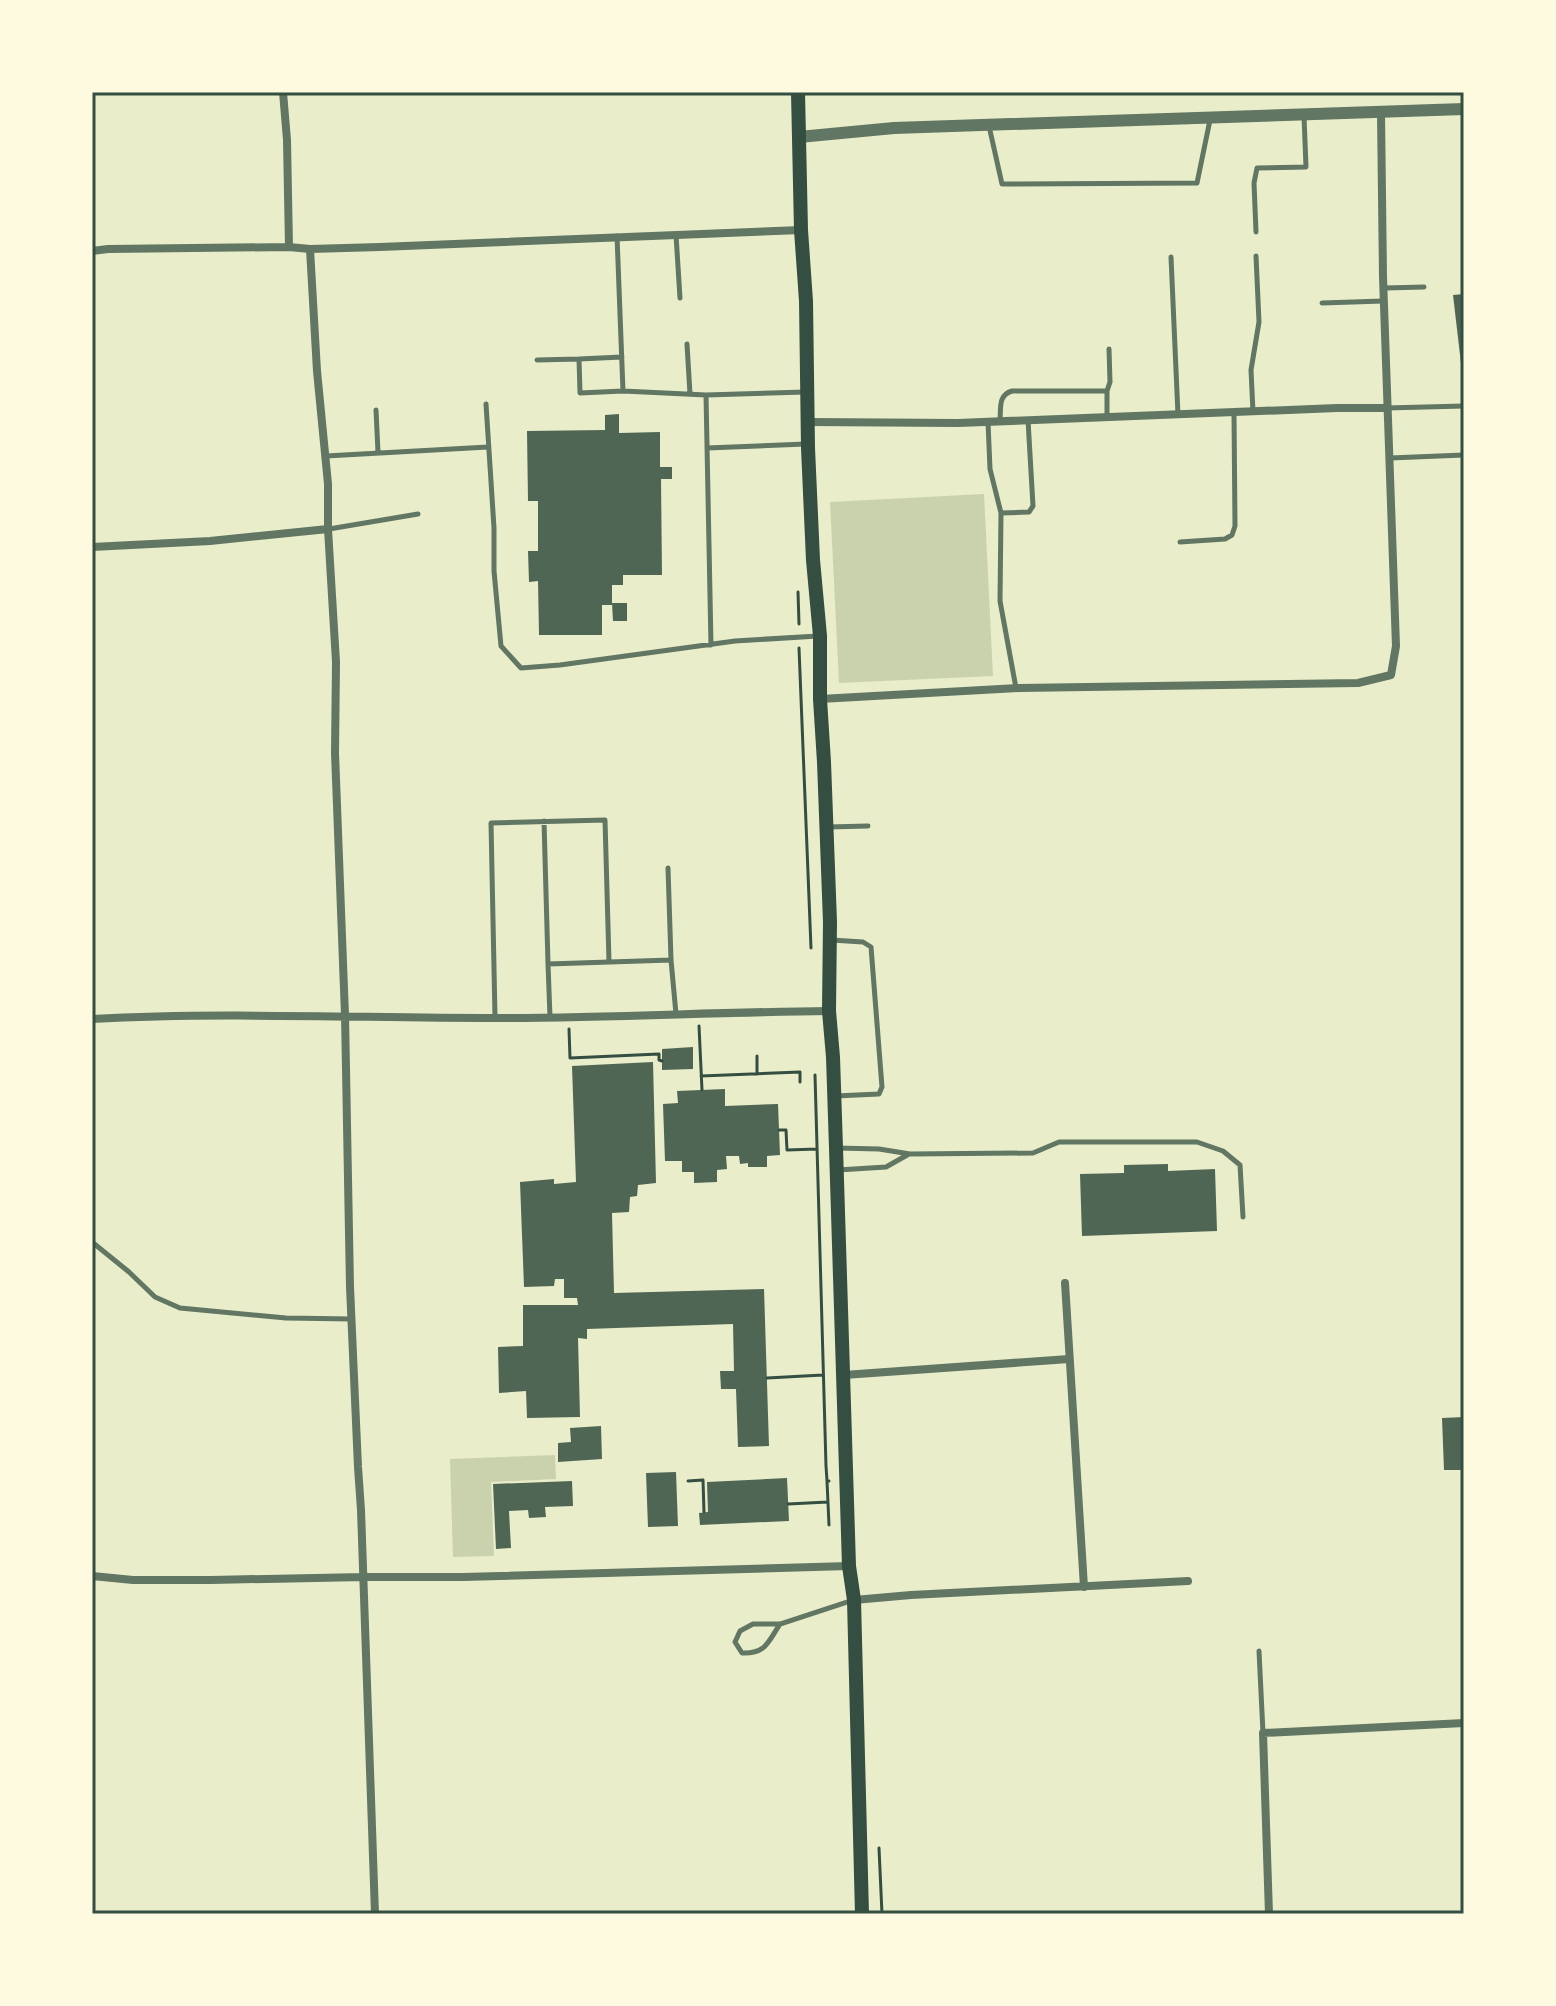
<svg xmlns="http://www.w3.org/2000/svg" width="1556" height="2006" viewBox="0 0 1556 2006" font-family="'Titillium Web',sans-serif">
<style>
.green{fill:#cad2ad}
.building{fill:#4f6655}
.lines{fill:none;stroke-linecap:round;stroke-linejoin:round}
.path{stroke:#344e41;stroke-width:3}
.service{stroke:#617663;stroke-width:5}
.minor{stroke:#617663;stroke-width:8}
.tertiary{stroke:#617663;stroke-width:12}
.secondary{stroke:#344e41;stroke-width:14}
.neatline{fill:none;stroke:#344e41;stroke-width:3}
</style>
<rect width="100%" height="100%" fill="#e9edc9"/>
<path class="green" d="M 984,494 L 993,676 L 839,683 L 830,502 Z
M 555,1455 L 556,1479 L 491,1482 L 494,1556 L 453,1557 L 450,1459 Z"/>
<path class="building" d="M 1464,294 L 1464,372 L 1462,372 L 1453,295 Z
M 619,414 L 619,433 L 660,432 L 660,467 L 672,467 L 672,479 L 661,479 L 662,575 L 623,575 L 623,585 L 612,585 L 612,605 L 602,605 L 602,635 L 539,635 L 538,581 L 529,582 L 528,551 L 538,551 L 538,501 L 528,501 L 527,431 L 605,430 L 605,415 Z
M 612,603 L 627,603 L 627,621 L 613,621 Z
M 693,1047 L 693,1069 L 662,1070 L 662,1049 Z
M 653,1062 L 656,1183 L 638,1185 L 637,1196 L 630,1197 L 629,1212 L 612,1213 L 614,1293 L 764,1289 L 769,1446 L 738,1447 L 736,1389 L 721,1389 L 720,1371 L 734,1371 L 733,1324 L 587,1329 L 587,1339 L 578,1338 L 580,1417 L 527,1418 L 526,1391 L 499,1393 L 498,1347 L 523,1346 L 523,1305 L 578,1305 L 577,1298 L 564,1298 L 564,1279 L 555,1279 L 554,1286 L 524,1287 L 520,1182 L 554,1179 L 554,1184 L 576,1182 L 572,1066 Z
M 725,1089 L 725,1106 L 778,1104 L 780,1155 L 767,1156 L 767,1167 L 748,1167 L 748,1163 L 740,1164 L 739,1156 L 726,1156 L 727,1169 L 717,1170 L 717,1182 L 694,1183 L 694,1172 L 682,1172 L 682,1161 L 665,1161 L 663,1104 L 678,1103 L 677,1091 Z
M 1168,1164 L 1168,1171 L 1215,1169 L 1217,1231 L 1082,1236 L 1080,1174 L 1124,1173 L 1124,1165 Z
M 1464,1417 L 1464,1470 L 1444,1470 L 1442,1418 Z
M 601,1426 L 602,1459 L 558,1462 L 558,1443 L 571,1442 L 570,1428 Z
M 676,1472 L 678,1526 L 648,1527 L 646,1473 Z
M 787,1478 L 789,1521 L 700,1525 L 699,1513 L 708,1512 L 707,1482 Z
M 572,1481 L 573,1506 L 545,1507 L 546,1517 L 529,1518 L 528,1510 L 509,1511 L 511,1548 L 496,1549 L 493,1484 Z"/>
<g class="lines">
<path class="path" d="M 798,592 L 799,624
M 799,648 L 811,948
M 699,1026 L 702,1090
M 569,1029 L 570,1058 L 659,1054 L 659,1060 L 662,1061
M 757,1056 L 757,1074
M 815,1075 L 826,1466 L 827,1481 L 829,1481
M 701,1076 L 800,1072 L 800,1082
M 779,1130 L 786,1130 L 787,1150 L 817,1149
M 767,1378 L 823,1375
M 688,1481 L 703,1480 L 704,1512
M 827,1481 L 829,1525
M 788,1504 L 828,1502
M 879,1848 L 882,1914"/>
<path class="service" d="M 989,126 L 1002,184 L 1197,183 L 1210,120
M 1256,232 L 1254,183 L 1257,168 L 1306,167 L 1304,116
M 676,235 L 680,298
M 617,236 L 623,391
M 1171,257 L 1178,415
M 1384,288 L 1424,287
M 1322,303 L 1383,301
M 687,344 L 690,394
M 622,357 L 579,359 L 580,393 L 623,391 L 706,395 L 806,392
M 537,360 L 579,359
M 1107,391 L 1110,382 L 1109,349
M 706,395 L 711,645
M 486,404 L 494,528 L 494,571 L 501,646 L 521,668 L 560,665 L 735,641 L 818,636
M 1386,408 L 1464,406
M 376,410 L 378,452
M 1253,412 L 1251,370 L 1259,322 L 1256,256
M 1000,421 C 1001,408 998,395 1012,391 L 1107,391 L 1107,417
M 988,422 L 990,469 L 1001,513 L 1000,601 L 1016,688
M 707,448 L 806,444
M 326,456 L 488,447
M 1390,458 L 1464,455
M 1001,513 L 1029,512 L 1033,506 L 1028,420
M 329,529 L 418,514
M 1180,542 L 1225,539 L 1232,535 L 1235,526 L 1234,413
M 544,821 L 548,964 L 671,960
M 828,827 L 868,826
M 668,868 L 671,960 L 676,1014
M 831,940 L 863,942 L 871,947 L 882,1087 L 879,1094 L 835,1096
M 548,964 L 550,1017
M 495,1017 L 491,823 L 605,820 L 609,962
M 837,1148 L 879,1149 L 910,1154 L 1033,1153 L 1059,1142 L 1197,1142 L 1223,1151 L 1240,1165 L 1243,1217
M 838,1170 L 886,1167 L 909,1154
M 92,1242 L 129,1272 L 155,1297 L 180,1308 L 286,1318 L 352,1319
M 780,1624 C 768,1642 766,1654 742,1653 L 735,1642 L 740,1631 L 753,1624 L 780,1624 L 853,1600
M 1259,1651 L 1263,1733"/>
<path class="minor" d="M 283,92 L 287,140 L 289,247
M 310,249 L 317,371 L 328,484 L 328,529 L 336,662 L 335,753 L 345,1015 L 350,1287 L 358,1467 L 361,1510 L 375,1914
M 92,251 L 108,249 L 289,247 L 310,249 L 380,247 L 801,230
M 808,422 L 958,423 L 1337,408 L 1386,408
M 92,547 L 210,541 L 328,529
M 820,699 L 1020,688 L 1358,683 L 1391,675 L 1396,646 L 1383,277 L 1381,113
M 92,1019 C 226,1012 360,1018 494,1018 C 606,1018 718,1012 829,1011
M 1065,1283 L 1084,1587
M 844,1375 L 1069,1359
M 92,1576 L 133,1580 L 211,1580 L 364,1577 L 463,1577 L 849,1566
M 854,1600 L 911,1595 L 1188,1581
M 1269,1914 L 1263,1733 L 1464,1723"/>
<path class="tertiary" d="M 799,137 L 894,128 L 1464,109"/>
<path class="secondary" d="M 798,92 L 801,230 L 806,301 L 808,448 L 813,560 L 820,636 L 820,699 L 824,762 L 830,922 L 829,1011 L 833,1057 L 836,1148 L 849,1566 L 854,1600 L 862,1914"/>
</g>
<rect width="1556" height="2006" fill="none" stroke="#fefae0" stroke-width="188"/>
<rect x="94" y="94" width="1368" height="1818" class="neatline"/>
</svg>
